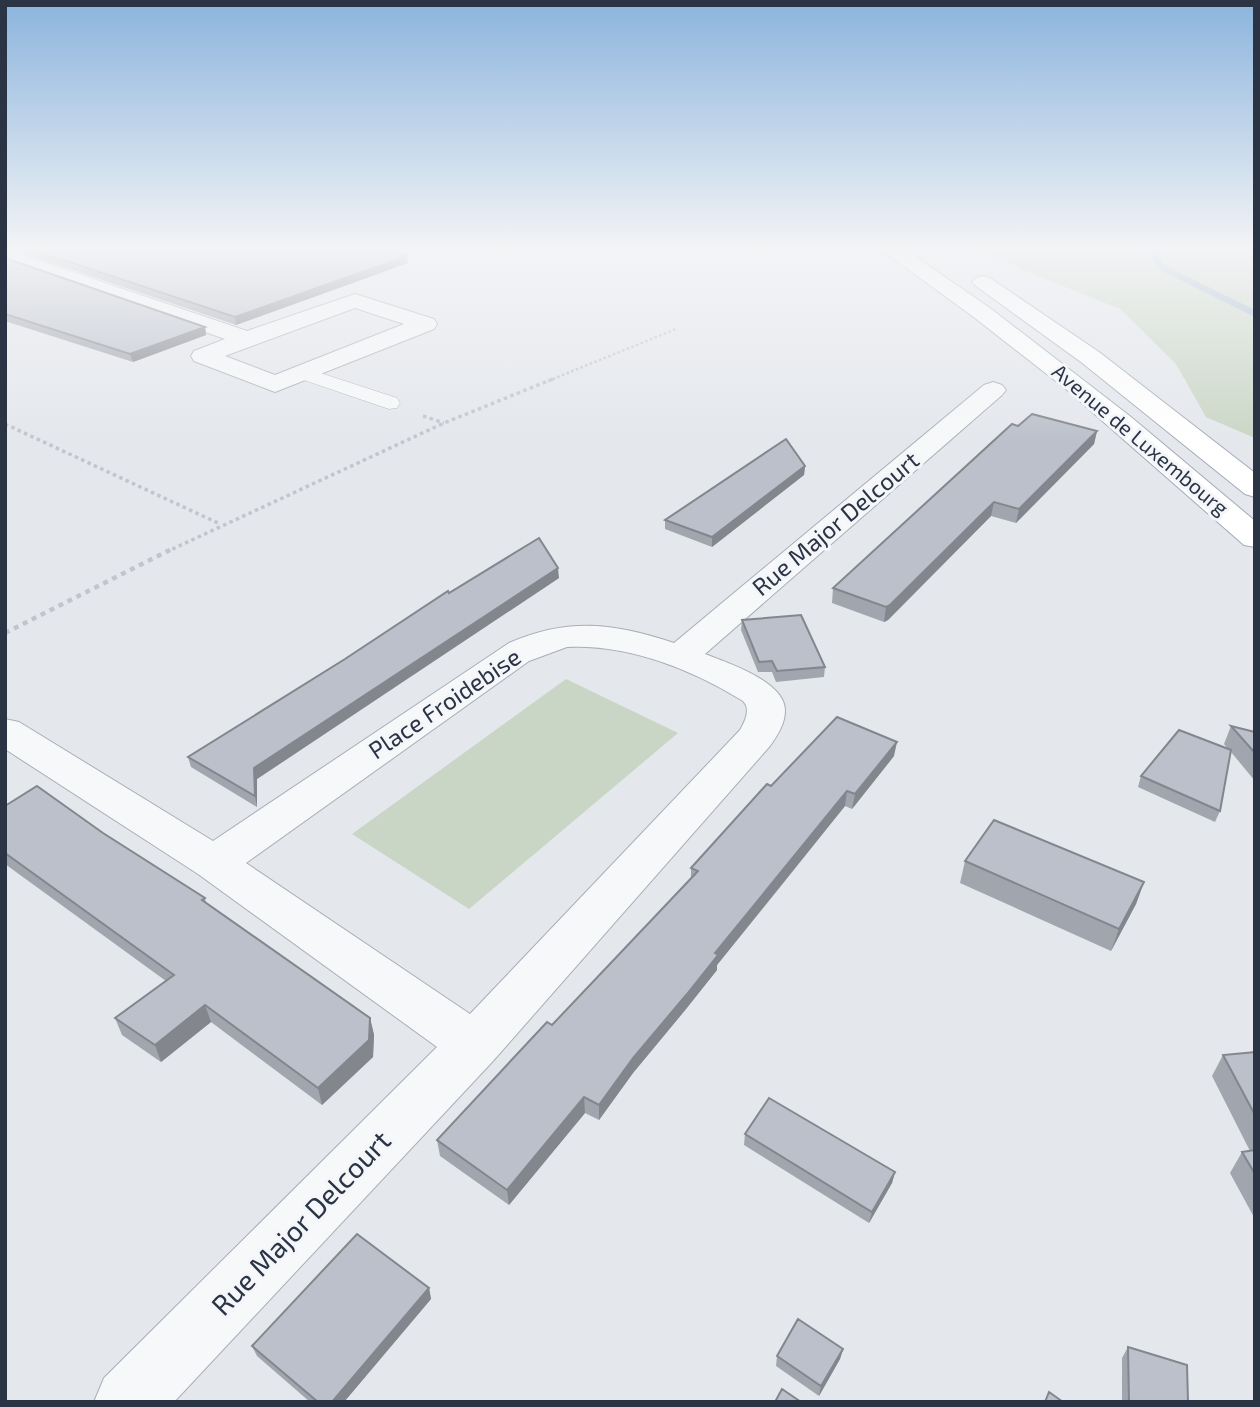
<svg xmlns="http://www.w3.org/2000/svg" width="1260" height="1407" viewBox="0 0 1260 1407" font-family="'Exo 2',sans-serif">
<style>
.green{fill:#c9d6c5}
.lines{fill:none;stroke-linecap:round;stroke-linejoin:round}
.stream{fill:#9fb4cc;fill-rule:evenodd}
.lane-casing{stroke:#a9aeb7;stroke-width:1}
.street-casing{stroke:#a9aeb7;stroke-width:2}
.primary-casing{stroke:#a3abb8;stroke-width:2}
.path-far2{stroke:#c2c5cb;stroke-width:2.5;stroke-dasharray:2.5 2.5;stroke-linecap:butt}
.path-far1{stroke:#c2c5cb;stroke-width:3.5;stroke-dasharray:3.5 3.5;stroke-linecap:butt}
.path{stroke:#c2c5cb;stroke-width:4.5;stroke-dasharray:5 5;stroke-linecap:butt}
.lane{fill:#f7f8fa;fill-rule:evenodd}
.street{fill:#f7f8fa;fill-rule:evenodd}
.primary{fill:#fff;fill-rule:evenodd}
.wall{fill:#a1a5ae}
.shaded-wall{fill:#83868d}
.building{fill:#bbc0ca;stroke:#83868d;stroke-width:2}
.labels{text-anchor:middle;stroke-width:6;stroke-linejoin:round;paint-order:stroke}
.far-street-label{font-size:21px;fill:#2b3445;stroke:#f4f6f9}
.street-label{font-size:24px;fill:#2b3445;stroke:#f4f6f9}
.near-street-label{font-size:28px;fill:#2b3445;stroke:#f4f6f9}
</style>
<rect width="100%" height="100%" fill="#e4e7ec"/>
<path class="green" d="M 964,246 L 1255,246 L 1255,438 L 1206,417 L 1176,364 L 1120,309 Z
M 566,679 L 678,733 L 469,909 L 352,834 Z"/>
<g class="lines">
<path class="stream" d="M 1144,246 L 1152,246 L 1166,266 L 1255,310 L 1255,317 L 1160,270 Z"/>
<defs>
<path id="lane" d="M 302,367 L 397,398 L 400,403 L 397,408 L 389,409 L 295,377 L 292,373 L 295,369 Z"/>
<path id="street" d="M 5,249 L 247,331 L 355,294 L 434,319 L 437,324 L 434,329 L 275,392 L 194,361 L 191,356 L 194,351 L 225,339 L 5,262 ZM 355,308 L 404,324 L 275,375 L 225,356 Z
M 993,382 L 1002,385 L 1006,390 L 1002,395 L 705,654 C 728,663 786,682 785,711 C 785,724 777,736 770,746 L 493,1061 L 174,1402 L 94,1402 L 104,1378 L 437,1047 L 198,874 L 5,749 L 5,719 L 19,722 L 213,841 L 509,643 C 568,617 615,623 674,643 L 984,385 ZM 567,647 C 628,644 691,669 743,701 C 751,709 745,721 740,730 L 470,1014 L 246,863 L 529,661 Z"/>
<path id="primary" d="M 876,246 L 900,246 L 990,308 L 1131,417 L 1255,521 L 1255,547 L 1244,545 L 1067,390 L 975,318 Z
M 983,276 L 990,278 L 1099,352 L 1255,473 L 1255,497 L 1245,494 L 1081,362 L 976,286 L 972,282 L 976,278 Z"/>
</defs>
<use href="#lane" class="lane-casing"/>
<use href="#street" class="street-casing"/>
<use href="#primary" class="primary-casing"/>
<path class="path-far2" d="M 548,381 L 676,329"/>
<path class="path-far1" d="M 423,416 L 444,423
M 5,424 L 220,524
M 166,552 L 444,423 L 553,379"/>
<path class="path" d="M 5,633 L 170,550"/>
<use href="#lane" class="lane"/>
<use href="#street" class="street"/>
<use href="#primary" class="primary"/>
</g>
<path class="wall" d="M 5,246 L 373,246 L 408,263 L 236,325 L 5,247 Z
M 5,258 L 205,327 L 206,335 L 133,362 L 8,322 L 5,322 Z
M 1018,426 L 1097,431 L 1094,444 L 1016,523 L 991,516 L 888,620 L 884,622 L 832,603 L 833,588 Z
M 805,466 L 804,475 L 712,547 L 665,529 L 665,520 Z
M 559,578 L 257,779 L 257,807 L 191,767 L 188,757 L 345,659 L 449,593 Z
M 742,620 L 825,667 L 824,677 L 776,682 L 772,672 L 758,672 L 741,630 Z
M 1231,726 L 1255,732 L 1255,781 L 1231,752 L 1220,811 L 1215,822 L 1138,787 L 1141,776 L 1227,748 L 1224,744 Z
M 894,756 L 852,809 L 845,806 L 785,881 L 717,965 L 717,970 L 686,1009 L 633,1073 L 599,1120 L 585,1113 L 509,1205 L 440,1156 L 437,1140 L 552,1025 L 691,878 L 691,868 L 771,786 Z
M 5,806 L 103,833 L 205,898 L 206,903 L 370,1018 L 374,1035 L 373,1057 L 322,1105 L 211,1022 L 161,1062 L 122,1035 L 115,1018 L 166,981 L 5,864 Z
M 965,861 L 1144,882 L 1136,904 L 1111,951 L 960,883 Z
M 1255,1052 L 1255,1219 L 1230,1173 L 1242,1152 L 1250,1151 L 1212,1076 L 1223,1055 Z
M 745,1134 L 895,1172 L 892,1183 L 869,1223 L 744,1145 Z
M 429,1288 L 431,1299 L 344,1402 L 310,1402 L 257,1356 L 252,1346 Z
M 1128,1347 L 1188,1402 L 1122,1402 L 1122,1358 Z
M 843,1349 L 840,1359 L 819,1396 L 776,1366 L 777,1356 Z"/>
<path class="shaded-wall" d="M 407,256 L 408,263 L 236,325 L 235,317 Z
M 205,327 L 206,335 L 133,362 L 130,354 Z
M 1097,431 L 1094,444 L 1016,523 L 1019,509 Z
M 805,466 L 804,475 L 712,547 L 712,537 Z
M 994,502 L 991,516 L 888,620 L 884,622 L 886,607 Z
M 558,568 L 559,578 L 257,779 L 257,807 L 255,796 L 254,768 Z
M 897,742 L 894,756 L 852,809 L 855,794 Z
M 847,791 L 845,806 L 717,965 L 717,970 L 686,1009 L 633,1073 L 599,1120 L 599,1105 L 633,1058 L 715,953 Z
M 1144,882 L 1136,904 L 1111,951 L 1119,929 Z
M 205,1005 L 211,1022 L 161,1062 L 155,1045 Z
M 370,1018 L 374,1035 L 373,1057 L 322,1105 L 318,1088 Z
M 584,1097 L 585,1113 L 509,1205 L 507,1190 Z
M 895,1172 L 892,1183 L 869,1223 L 872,1212 Z
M 429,1288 L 431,1299 L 344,1402 L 332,1402 Z
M 843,1349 L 840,1359 L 819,1396 L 821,1386 Z"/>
<path class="building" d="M 21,246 L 373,246 L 407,256 L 235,317 Z
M 5,258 L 205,327 L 130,354 L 5,314 Z
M 1032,414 L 1097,431 L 1019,509 L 994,502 L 890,605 L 886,607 L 833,588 L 1012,424 L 1018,426 Z
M 786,439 L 805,466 L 712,537 L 665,520 Z
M 539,538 L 558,568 L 254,768 L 255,796 L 188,757 L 345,659 L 448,591 L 449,593 Z
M 801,615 L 825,667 L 777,671 L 772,661 L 759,662 L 742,620 Z
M 837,717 L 897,742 L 855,794 L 847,791 L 786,866 L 715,953 L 718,955 L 687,994 L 633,1058 L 599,1105 L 584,1097 L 507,1190 L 437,1140 L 547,1022 L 552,1025 L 698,871 L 691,868 L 767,784 L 771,786 Z
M 1231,726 L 1255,732 L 1255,753 Z
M 1179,730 L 1231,750 L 1220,811 L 1141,776 Z
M 37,786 L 103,833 L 205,898 L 202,900 L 370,1018 L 369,1040 L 318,1088 L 205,1005 L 155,1045 L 115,1018 L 174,975 L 5,853 L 5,806 Z
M 994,820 L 1144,882 L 1119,929 L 965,861 Z
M 1255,1052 L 1255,1115 L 1223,1055 Z
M 769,1098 L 895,1172 L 872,1212 L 745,1134 Z
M 1255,1150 L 1255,1174 L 1242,1152 Z
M 357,1234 L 429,1288 L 332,1402 L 318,1402 L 252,1346 Z
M 798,1319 L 843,1349 L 821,1386 L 777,1356 Z
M 1128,1347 L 1187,1365 L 1188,1402 L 1129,1402 Z
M 782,1389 L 801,1402 L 775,1402 Z
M 1049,1392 L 1063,1402 L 1045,1402 Z"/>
<linearGradient id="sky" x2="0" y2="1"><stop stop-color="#8bb4dd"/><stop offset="0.56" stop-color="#f3f4f6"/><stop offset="1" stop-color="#f3f4f6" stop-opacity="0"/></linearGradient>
<rect width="1260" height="443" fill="url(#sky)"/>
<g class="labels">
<g class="far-street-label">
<text transform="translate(1140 440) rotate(40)" y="7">Avenue de Luxembourg</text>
</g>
<g class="street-label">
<text transform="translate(836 524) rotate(-40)" y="8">Rue Major Delcourt</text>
<text transform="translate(445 704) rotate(-34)" y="8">Place Froidebise</text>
</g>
<g class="near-street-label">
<text transform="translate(301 1223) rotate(-46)" y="10">Rue Major Delcourt</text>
</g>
</g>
<rect width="1260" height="1407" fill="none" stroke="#2b3445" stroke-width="14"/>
</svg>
